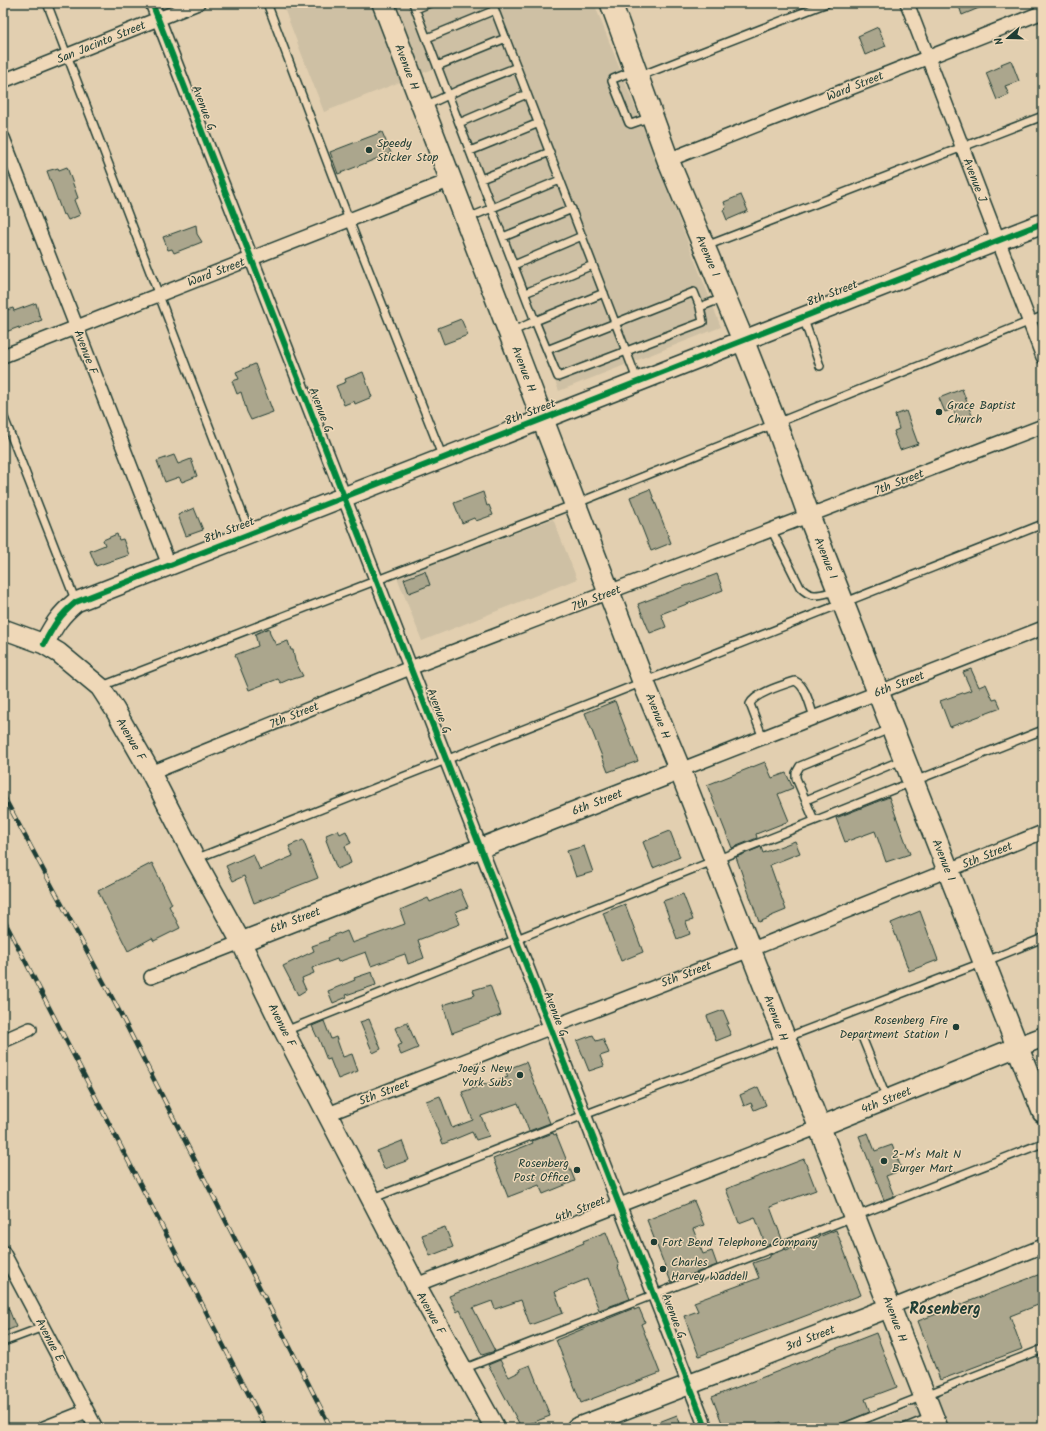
<svg xmlns="http://www.w3.org/2000/svg" width="1046" height="1431" viewBox="0 0 1046 1431" font-family="Kalam,sans-serif">
<style>
.built{fill:#cec0a4}
.building{fill:#aba68d;stroke:#1f3d34}
.lines{fill:none;stroke-linecap:round;stroke-linejoin:round}
.lane-casing{stroke:#1f3d34;stroke-width:10}
.street-casing{stroke:#1f3d34;stroke-width:16}
.secondary-casing{stroke:#1f3d34;stroke-width:22}
.primary-casing{stroke:#1f3d34;stroke-width:24}
.lane{stroke:#efd8b8;stroke-width:7}
.street{stroke:#efd8b8;stroke-width:13}
.secondary{stroke:#efd8b8;stroke-width:19}
.primary{stroke:#efd8b8;stroke-width:21}
.rail-casing{stroke:#1f3d34;stroke-width:4.5}
.rail{stroke:#efd8b8;stroke-width:3;stroke-dasharray:9;stroke-linecap:butt}
.cycleway-casing{stroke:#efd8b8;stroke-width:8}
.cycleway{stroke:#00873e;stroke-width:6}
.poi-dot{fill:#1f3d34;stroke:#efd8b8;stroke-width:1.5}
.labels{text-anchor:middle;stroke-width:3;stroke-linejoin:round;paint-order:stroke}
.street-label{font-size:12px;fill:#1f3d34;stroke:#efd8b8}
.poi-label{font-size:12px;fill:#1f3d34;stroke:#efd8b8;text-anchor:start}
.district-label{font-size:16px;font-weight:bold;fill:#1f3d34;stroke:#efd8b8}
</style>
<rect width="100%" height="100%" fill="#e2cfb0"/>
<filter id="ink" filterUnits="userSpaceOnUse"><feTurbulence type="fractalNoise" baseFrequency=".025" numOctaves="2"/><feDisplacementMap in="SourceGraphic" scale="8" xChannelSelector="R" yChannelSelector="G"/><feConvolveMatrix kernelMatrix="1 2 1 2 8 2 1 2 1" color-interpolation-filters="sRGB"/></filter>
<g filter="url(#ink)">
<path class="built" d="M 282,3 L 594,3 L 721,327 L 559,391 L 433,69 L 324,112 Z
M 553,519 L 577,579 L 422,641 L 397,577 Z
M 1043,1354 L 1043,1428 L 861,1428 Z"/>
<path class="building" d="M 958,3 L 991,3 L 962,15 Z
M 878,27 L 886,46 L 865,55 L 858,36 Z
M 1011,60 L 1019,81 L 1005,86 L 1009,95 L 997,100 L 986,73 L 1002,66 L 1001,64 Z
M 382,132 L 391,153 L 338,174 L 330,152 Z
M 67,167 L 78,198 L 74,200 L 80,215 L 68,220 L 65,214 L 63,215 L 47,171 L 58,168 L 59,170 Z
M 741,195 L 748,211 L 727,220 L 723,210 L 726,208 L 724,202 Z
M 196,225 L 197,234 L 202,242 L 174,253 L 172,249 L 168,250 L 163,237 Z
M 36,303 L 39,315 L 42,320 L 19,329 L 19,327 L 3,333 L 3,320 L 6,319 L 3,311 L 13,308 L 14,311 Z
M 461,319 L 468,335 L 444,344 L 438,328 Z
M 255,364 L 273,412 L 251,420 L 247,412 L 241,392 L 237,394 L 232,381 L 239,379 L 236,372 Z
M 363,372 L 372,397 L 355,404 L 354,401 L 344,405 L 336,386 L 346,382 L 345,379 Z
M 962,389 L 973,418 L 959,424 L 953,409 L 945,412 L 939,398 Z
M 906,411 L 918,444 L 900,450 L 894,434 L 895,434 L 894,431 L 899,429 L 895,415 Z
M 174,455 L 178,464 L 191,459 L 197,476 L 182,482 L 179,477 L 165,482 L 157,461 Z
M 650,489 L 671,543 L 651,551 L 630,497 Z
M 483,492 L 487,506 L 489,505 L 493,515 L 476,521 L 474,518 L 462,523 L 454,503 Z
M 194,508 L 203,530 L 186,536 L 178,515 Z
M 117,534 L 119,540 L 123,539 L 129,555 L 96,566 L 90,551 L 105,545 L 103,540 Z
M 425,571 L 430,585 L 409,593 L 404,579 Z
M 717,574 L 723,590 L 661,614 L 666,627 L 650,633 L 638,604 Z
M 269,628 L 270,634 L 276,645 L 288,641 L 291,650 L 293,650 L 295,661 L 303,676 L 290,680 L 290,679 L 281,683 L 278,679 L 249,690 L 235,655 L 258,646 L 255,634 Z
M 971,669 L 979,687 L 986,684 L 993,700 L 997,699 L 1001,708 L 950,727 L 940,701 L 971,690 L 963,672 Z
M 615,701 L 638,761 L 608,772 L 585,713 Z
M 765,762 L 772,778 L 786,773 L 793,788 L 778,794 L 789,821 L 756,834 L 757,838 L 732,848 L 707,785 Z
M 889,797 L 910,854 L 886,862 L 875,831 L 845,842 L 836,818 Z
M 338,830 L 340,834 L 346,831 L 351,843 L 345,846 L 351,863 L 337,869 L 326,840 L 327,839 L 326,835 Z
M 670,831 L 680,857 L 653,868 L 643,842 Z
M 303,840 L 318,878 L 254,903 L 244,876 L 233,881 L 226,866 L 253,854 L 260,870 L 293,856 L 289,846 Z
M 795,841 L 800,853 L 770,865 L 786,910 L 769,917 L 769,918 L 759,922 L 736,857 L 761,847 L 763,853 Z
M 584,846 L 593,872 L 576,877 L 567,851 Z
M 152,863 L 172,904 L 169,906 L 180,928 L 154,941 L 152,938 L 128,951 L 98,891 Z
M 460,889 L 468,907 L 455,912 L 460,924 L 418,940 L 424,958 L 408,964 L 405,954 L 371,966 L 366,952 L 338,962 L 337,959 L 312,968 L 314,973 L 302,978 L 303,981 L 302,981 L 306,990 L 298,995 L 283,966 L 314,951 L 312,946 L 329,940 L 328,938 L 339,933 L 340,934 L 347,931 L 352,943 L 405,924 L 400,910 L 428,898 L 430,902 Z
M 683,894 L 693,920 L 686,922 L 690,934 L 677,939 L 663,901 Z
M 625,904 L 643,952 L 621,961 L 603,913 Z
M 920,911 L 938,960 L 909,971 L 891,923 Z
M 372,972 L 376,985 L 346,995 L 347,997 L 333,1003 L 328,991 L 355,980 L 354,978 Z
M 490,985 L 501,1015 L 452,1033 L 443,1005 L 475,995 L 473,990 Z
M 723,1010 L 729,1024 L 726,1024 L 731,1035 L 716,1041 L 707,1016 Z
M 369,1019 L 381,1049 L 373,1053 L 360,1022 Z
M 324,1021 L 331,1039 L 336,1037 L 343,1057 L 352,1054 L 358,1071 L 338,1079 L 330,1059 L 327,1060 L 318,1037 L 317,1037 L 312,1026 Z
M 407,1022 L 418,1048 L 401,1055 L 397,1046 L 402,1044 L 395,1028 Z
M 593,1035 L 596,1041 L 603,1039 L 609,1053 L 600,1056 L 604,1066 L 589,1071 L 577,1041 Z
M 526,1062 L 550,1123 L 529,1131 L 518,1103 L 481,1116 L 489,1136 L 476,1140 L 472,1132 L 443,1144 L 426,1101 L 440,1096 L 452,1128 L 473,1120 L 462,1092 L 508,1077 L 505,1070 Z
M 758,1087 L 766,1105 L 754,1110 L 751,1103 L 744,1106 L 740,1095 Z
M 553,1133 L 554,1135 L 556,1134 L 575,1181 L 543,1194 L 539,1185 L 508,1197 L 493,1159 L 533,1143 L 532,1141 Z
M 868,1133 L 875,1151 L 892,1145 L 902,1170 L 886,1176 L 894,1196 L 884,1200 L 859,1136 Z
M 402,1141 L 409,1160 L 384,1169 L 377,1151 Z
M 804,1159 L 816,1190 L 770,1207 L 782,1239 L 766,1246 L 755,1217 L 739,1223 L 726,1189 Z
M 694,1201 L 704,1225 L 693,1229 L 703,1254 L 712,1251 L 717,1265 L 671,1282 L 647,1220 Z
M 445,1227 L 453,1247 L 430,1256 L 422,1235 Z
M 836,1230 L 861,1295 L 699,1356 L 684,1316 L 698,1311 L 694,1302 L 759,1278 L 753,1263 L 770,1257 L 770,1255 L 785,1249 L 786,1250 Z
M 606,1232 L 619,1266 L 618,1267 L 630,1299 L 599,1310 L 587,1279 L 555,1292 L 563,1313 L 530,1325 L 521,1300 L 495,1309 L 492,1301 L 473,1308 L 495,1351 L 482,1355 L 460,1310 L 457,1312 L 449,1296 L 584,1243 L 583,1241 Z
M 1043,1273 L 1043,1303 L 1010,1316 L 1022,1349 L 940,1380 L 918,1321 Z
M 3,1295 L 16,1327 L 3,1332 Z
M 634,1308 L 634,1310 L 639,1308 L 645,1322 L 641,1324 L 660,1373 L 581,1403 L 556,1340 Z
M 876,1333 L 897,1387 L 865,1399 L 870,1412 L 831,1428 L 782,1428 L 780,1422 L 765,1428 L 724,1428 L 712,1397 Z
M 500,1360 L 509,1377 L 521,1371 L 520,1369 L 530,1365 L 550,1416 L 521,1427 L 488,1365 Z
M 677,1415 L 682,1428 L 646,1428 L 646,1427 Z"/>
<g class="lines">
<defs>
<path id="lane" d="M 47,3 L 250,533
M 267,3 L 349,220 L 443,458
M 413,3 L 535,321 L 604,293
M 492,3 L 638,382
M 416,9 L 430,3
M 427,38 L 495,10
M 437,66 L 506,38
M 633,71 L 613,79 L 612,81 L 629,123 L 631,124 L 651,117
M 640,76 L 827,3
M 425,106 L 459,90 L 517,67
M 459,123 L 527,94
M 470,151 L 539,123
M 481,179 L 550,152
M 468,218 L 560,180
M 503,237 L 572,209
M 706,246 L 1043,116
M 514,265 L 582,236
M 525,293 L 593,265
M 803,317 L 820,366
M 511,332 L 535,321 L 558,377 L 703,322 L 700,307
M 547,350 L 694,292 L 700,307 L 723,298
M 3,415 L 76,602
M 772,531 L 800,587 C 812,600 821,594 836,591
M 102,686 L 575,504 L 1043,316
M 763,738 L 750,704 C 755,693 783,685 795,681 C 806,686 810,706 814,717
M 806,800 L 902,760
M 814,820 L 796,778 L 796,773 L 800,766 L 890,729
M 195,859 L 1043,524
M 285,1031 L 1043,730
M 862,1037 L 887,1099
M 371,1199 L 584,1115 L 984,962 L 1043,938
M 3,1342 L 43,1327
M 463,1369 L 1043,1143
M 842,1428 L 1043,1349
M 904,1428 L 931,1417"/>
<path id="street" d="M 152,3 L 706,1428
M 907,3 L 1043,357
M 3,81 L 198,3
M 3,138 L 169,565
M 668,160 L 1043,12
M 3,356 L 451,180
M 680,770 L 1043,628
M 151,773 L 410,668 L 1043,426
M 151,977 L 241,942
M 3,1041 L 30,1029
M 328,1114 L 750,950 L 1043,832
M 3,1252 L 96,1428
M 416,1285 L 819,1127
M 891,1307 L 1043,1246
M 44,1428 L 87,1411"/>
<path id="secondary" d="M 3,629 L 44,644 L 59,653 L 100,687 L 115,710 L 151,773 L 195,859 L 241,942 L 284,1031 L 416,1285 L 495,1428
M 44,644 C 54,625 59,616 76,602 L 1043,223
M 241,942 L 680,770
M 819,1127 L 1017,1047 L 1043,1037
M 576,1428 L 891,1307"/>
<path id="primary" d="M 383,3 L 643,681 L 680,770 L 937,1428
M 611,3 L 668,160 L 743,340 L 776,424 L 809,516 L 1043,1112"/>
</defs>
<use href="#lane" class="lane-casing"/>
<use href="#street" class="street-casing"/>
<use href="#secondary" class="secondary-casing"/>
<use href="#primary" class="primary-casing"/>
<use href="#lane" class="lane"/>
<use href="#street" class="street"/>
<use href="#secondary" class="secondary"/>
<use href="#primary" class="primary"/>
<defs>
<path id="rail" d="M 3,795 L 116,1005 L 331,1428
M 3,918 L 266,1428"/>
</defs>
<use href="#rail" class="rail-casing"/>
<use href="#rail" class="rail"/>
<defs>
<path id="cycleway" d="M 152,3 L 706,1428
M 44,644 C 54,625 59,616 76,602 L 1043,223"/>
</defs>
<use href="#cycleway" class="cycleway-casing"/>
<use href="#cycleway" class="cycleway"/>
</g>
</g>
<g class="poi-dot">
<circle cx="369" cy="150" r="4"/>
<circle cx="939" cy="412" r="4"/>
<circle cx="956" cy="1027" r="4"/>
<circle cx="520" cy="1075" r="4"/>
<circle cx="884" cy="1161" r="4"/>
<circle cx="577" cy="1170" r="4"/>
<circle cx="654" cy="1242" r="4"/>
<circle cx="663" cy="1269" r="4"/>
</g>
<g class="labels">
<g class="street-label">
<text transform="translate(101 42) rotate(-22)" y="4">San Jacinto Street</text>
<text transform="translate(407 67) rotate(69)" y="4">Avenue H</text>
<text transform="translate(855 86) rotate(-22)" y="4">Ward Street</text>
<text transform="translate(204 108) rotate(69)" y="4">Avenue G</text>
<text transform="translate(975 180) rotate(69)" y="4">Avenue J</text>
<text transform="translate(708 256) rotate(67)" y="4">Avenue I</text>
<text transform="translate(216 272) rotate(-21)" y="4">Ward Street</text>
<text transform="translate(832 293) rotate(-21)" y="4">8th Street</text>
<text transform="translate(86 352) rotate(69)" y="4">Avenue F</text>
<text transform="translate(524 369) rotate(69)" y="4">Avenue H</text>
<text transform="translate(321 410) rotate(69)" y="4">Avenue G</text>
<text transform="translate(530 412) rotate(-21)" y="4">8th Street</text>
<text transform="translate(899 482) rotate(-21)" y="4">7th Street</text>
<text transform="translate(229 530) rotate(-21)" y="4">8th Street</text>
<text transform="translate(826 558) rotate(68)" y="4">Avenue I</text>
<text transform="translate(596 598) rotate(-21)" y="4">7th Street</text>
<text transform="translate(899 684) rotate(-21)" y="4">6th Street</text>
<text transform="translate(439 711) rotate(69)" y="4">Avenue G</text>
<text transform="translate(294 715) rotate(-22)" y="4">7th Street</text>
<text transform="translate(658 716) rotate(68)" y="4">Avenue H</text>
<text transform="translate(131 739) rotate(60)" y="4">Avenue F</text>
<text transform="translate(597 802) rotate(-21)" y="4">6th Street</text>
<text transform="translate(987 855) rotate(-22)" y="4">5th Street</text>
<text transform="translate(944 860) rotate(68)" y="4">Avenue I</text>
<text transform="translate(295 920) rotate(-21)" y="4">6th Street</text>
<text transform="translate(686 974) rotate(-21)" y="4">5th Street</text>
<text transform="translate(556 1014) rotate(69)" y="4">Avenue G</text>
<text transform="translate(776 1018) rotate(69)" y="4">Avenue H</text>
<text transform="translate(282 1025) rotate(63)" y="4">Avenue F</text>
<text transform="translate(384 1092) rotate(-21)" y="4">5th Street</text>
<text transform="translate(886 1100) rotate(-22)" y="4">4th Street</text>
<text transform="translate(580 1209) rotate(-21)" y="4">4th Street</text>
<text transform="translate(431 1313) rotate(61)" y="4">Avenue F</text>
<text transform="translate(674 1316) rotate(69)" y="4">Avenue G</text>
<text transform="translate(895 1319) rotate(69)" y="4">Avenue H</text>
<text transform="translate(810 1338) rotate(-21)" y="4">3rd Street</text>
<text transform="translate(50 1340) rotate(62)" y="4">Avenue E</text>
</g>
<g class="poi-label">
<text x="377" y="147">Speedy<tspan x="377" dy="14">Sticker Stop</tspan></text>
<text x="947" y="409">Grace Baptist<tspan x="947" dy="14">Church</tspan></text>
<text x="948" y="1024" text-anchor="end">Rosenberg Fire<tspan x="948" dy="14">Department Station 1</tspan></text>
<text x="512" y="1072" text-anchor="end">Joey's New<tspan x="512" dy="14">York Subs</tspan></text>
<text x="892" y="1158">2-M's Malt N<tspan x="892" dy="14">Burger Mart</tspan></text>
<text x="569" y="1167" text-anchor="end">Rosenberg<tspan x="569" dy="14">Post Office</tspan></text>
<text x="662" y="1246">Fort Bend Telephone Company</text>
<text x="671" y="1266">Charles<tspan x="671" dy="14">Harvey Waddell</tspan></text>
</g>
<g class="district-label">
<text x="945" y="1314">Rosenberg</text>
</g>
</g>
<rect width="1046" height="1431" fill="none" stroke="#efd8b8" stroke-width="16"/>
<rect x="8" y="8" width="1030" height="1415" fill="none" stroke="#1f3d34" stroke-width="1.5" filter="url(#ink)"/>
<g transform="translate(1008 38) rotate(250)" stroke="#efd8b8" stroke-width="3" paint-order="stroke">
<path d="M0-3L7 15L0 10L-7 15Z" fill="#1f3d34"/>
<text y="-6" font-size="11" font-weight="bold" text-anchor="middle" fill="#1f3d34">N</text>
</g>
</svg>
